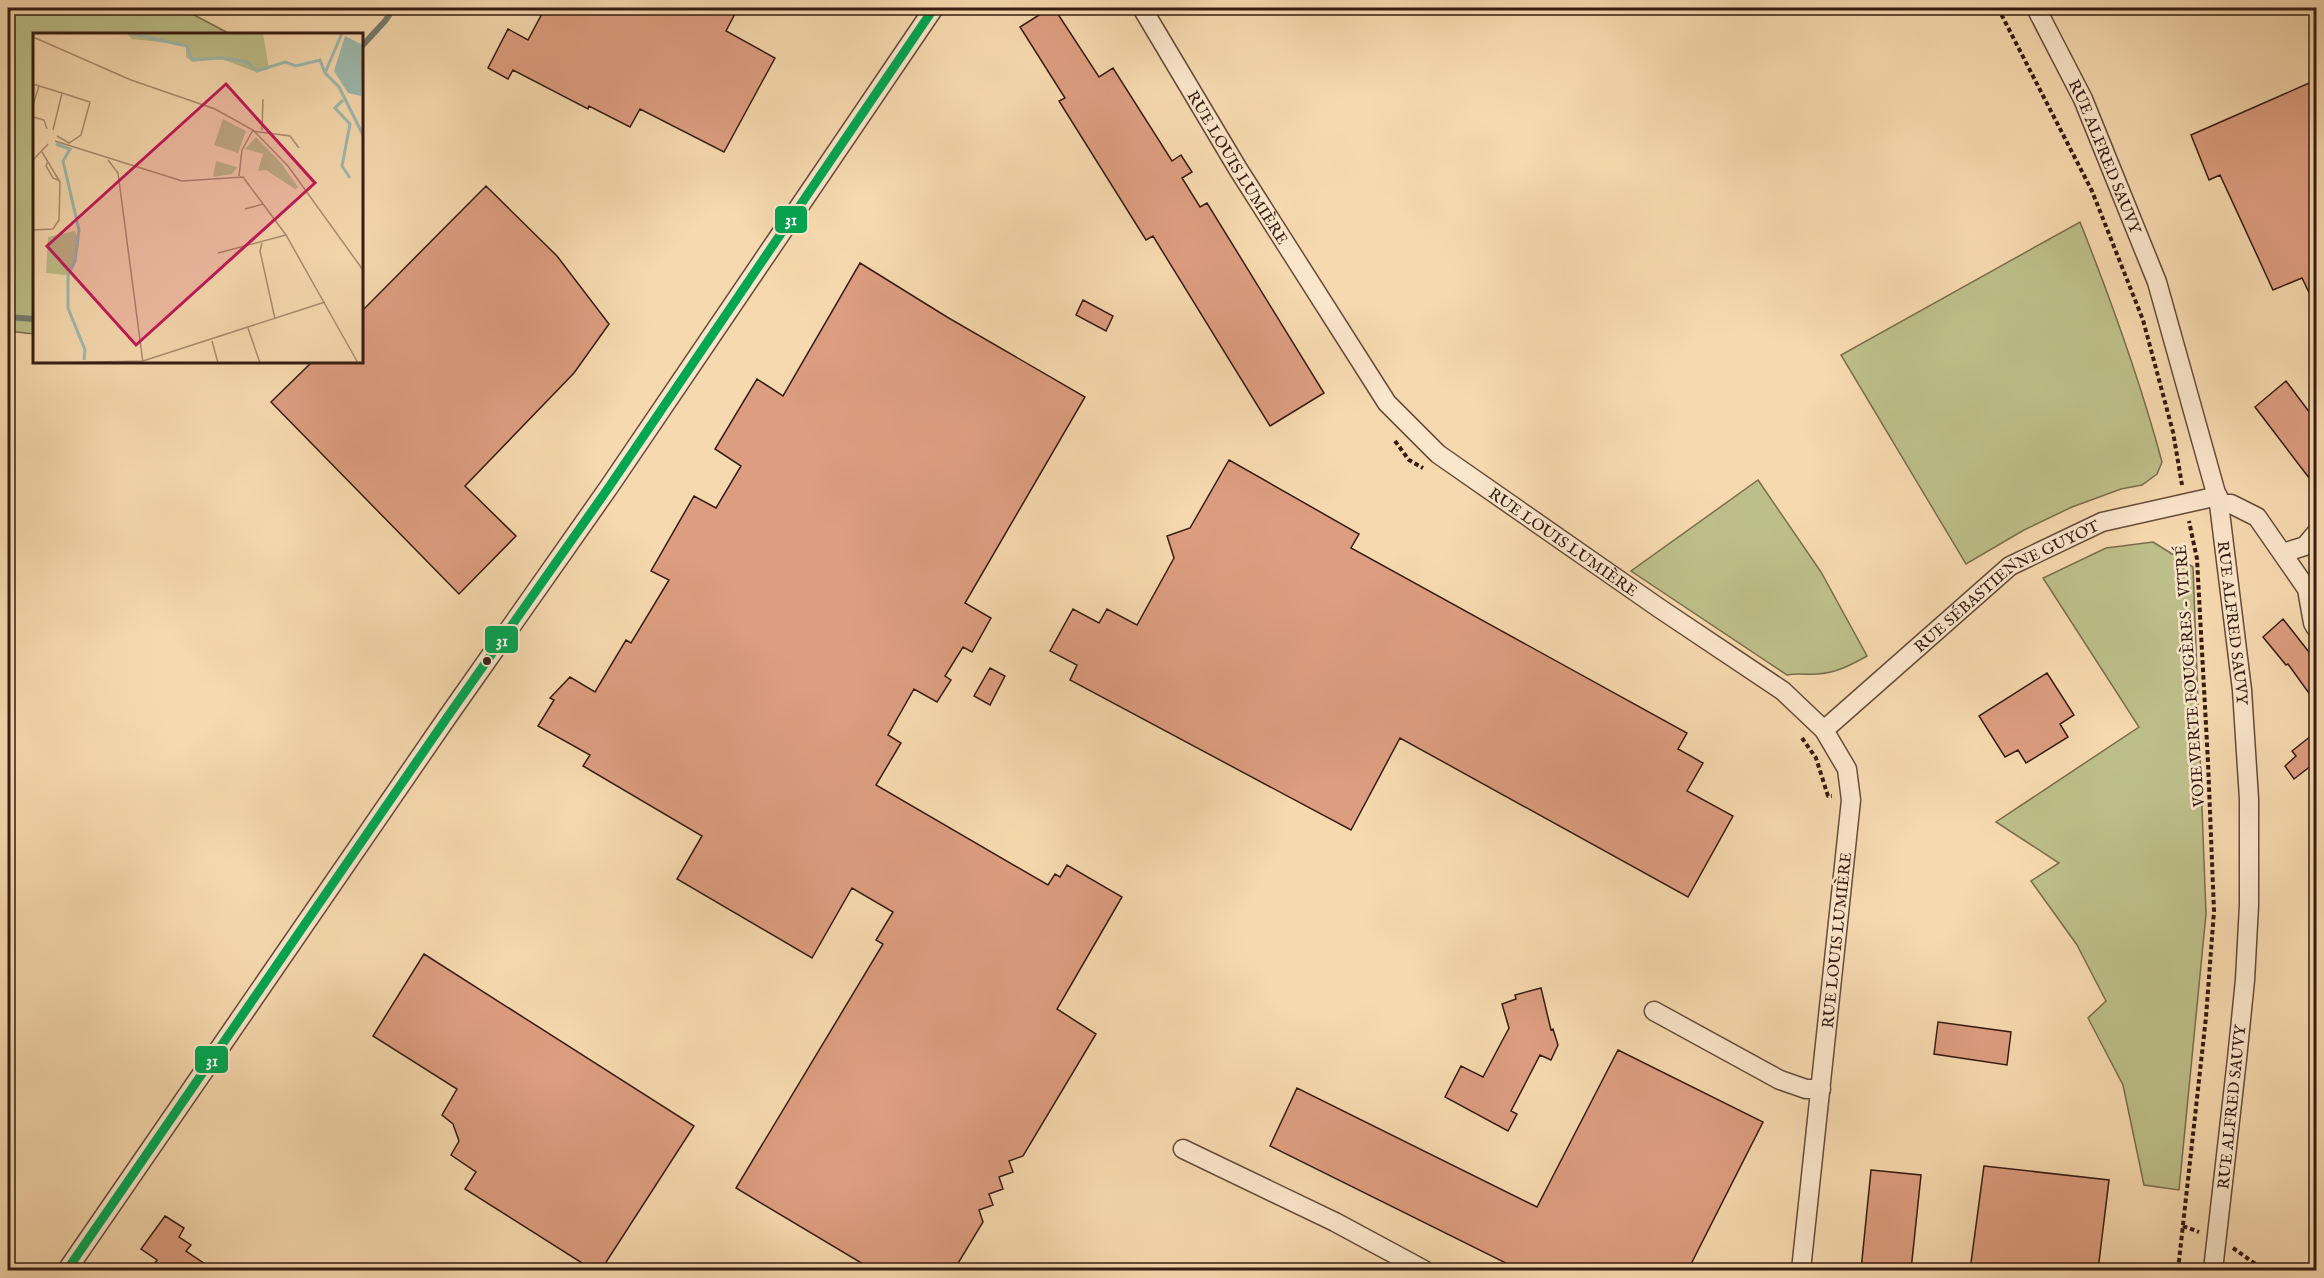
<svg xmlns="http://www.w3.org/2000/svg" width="2324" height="1278" viewBox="0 0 2324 1278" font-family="'IM FELL English',serif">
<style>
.green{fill:#bdbf8a;stroke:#7a6e4e;stroke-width:1.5}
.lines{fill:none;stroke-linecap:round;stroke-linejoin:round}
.stream{stroke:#747b70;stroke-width:6}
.building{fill:#dd9d80;stroke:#361c12;stroke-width:1.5}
.minor-casing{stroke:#664b39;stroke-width:21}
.path{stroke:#361c12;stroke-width:4;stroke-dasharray:4.5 3;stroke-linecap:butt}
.minor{stroke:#fae6cb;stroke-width:18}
.bus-1-casing{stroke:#fae6cb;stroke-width:14}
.bus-1{stroke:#00a651;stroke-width:9}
.bus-dot{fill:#361c12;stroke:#fae6cb;stroke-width:2}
.labels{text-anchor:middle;stroke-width:5;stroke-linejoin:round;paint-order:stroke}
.street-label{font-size:16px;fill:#361c12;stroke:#fae6cb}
.inset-river{fill:none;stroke:#9dbaaf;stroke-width:3}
.inset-road{fill:none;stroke:#aa8d70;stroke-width:1.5}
.view{fill:#c2185b;fill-opacity:0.15;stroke:#c2185b;stroke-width:3}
.inset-edge{fill:none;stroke:#361c12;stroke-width:3}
.line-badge{stroke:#fae6cb;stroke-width:2}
.badge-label{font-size:16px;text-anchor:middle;font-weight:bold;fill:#fff}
</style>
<rect width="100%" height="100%" fill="#f7d9af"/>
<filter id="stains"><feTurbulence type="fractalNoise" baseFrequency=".00333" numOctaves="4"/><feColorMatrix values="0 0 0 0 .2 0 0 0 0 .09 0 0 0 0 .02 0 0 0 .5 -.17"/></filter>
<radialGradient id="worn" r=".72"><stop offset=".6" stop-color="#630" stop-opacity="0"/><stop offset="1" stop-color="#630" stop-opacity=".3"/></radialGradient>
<path class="green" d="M 8,8 L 181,8 L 230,34 L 34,34 L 34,334 L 8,331 Z
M 2080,222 C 2111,300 2140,380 2162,462 L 2157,474 L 2142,485 L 2121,489 L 2072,507 L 2024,530 L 1966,564 L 1841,355 Z
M 1758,480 L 1821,572 L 1867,656 C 1851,665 1836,673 1817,674 C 1806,675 1797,673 1787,675 L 1631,571 Z
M 2153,542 L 2193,567 L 2206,914 L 2179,1190 L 2144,1185 L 2123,1085 L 2088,1018 L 2106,1001 L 2077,945 L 2031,881 L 2059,863 L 1996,822 L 2139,727 L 2043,578 L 2106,548 Z"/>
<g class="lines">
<path class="stream" d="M 362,46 L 385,21 L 394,8
M 8,317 L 34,319"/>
</g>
<path class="building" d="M 545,8 L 738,8 L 726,31 L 775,58 L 724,152 L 640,109 L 630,127 L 589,106 L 588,109 L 513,70 L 508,79 L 488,68 L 508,29 L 528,40 Z
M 1050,8 L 1054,8 L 1099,77 L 1113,68 L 1172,161 L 1181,155 L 1192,172 L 1182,178 L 1200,207 L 1207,203 L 1324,393 L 1270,426 L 1153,236 L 1146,240 L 1059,101 L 1065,98 L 1020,27 Z
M 2316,80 L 2316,307 L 2302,278 L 2273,290 L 2220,175 L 2209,180 L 2191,135 Z
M 486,186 L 557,256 L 609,324 L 574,373 L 465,486 L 516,536 L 459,594 L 271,402 L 312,362 L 362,362 L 362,311 Z
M 860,263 L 947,317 L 1085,397 L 965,603 L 991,618 L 972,652 L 963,647 L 945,676 L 951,680 L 937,702 L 914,689 L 888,735 L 901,743 L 876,785 L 1048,885 L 1055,874 L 1060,877 L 1067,865 L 1122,897 L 1057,1009 L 1096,1034 L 1023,1156 L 1009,1161 L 1013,1172 L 999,1177 L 1003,1189 L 989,1194 L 993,1205 L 979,1210 L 983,1222 L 954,1270 L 873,1270 L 736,1188 L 883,944 L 876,940 L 893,912 L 852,888 L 812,958 L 677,879 L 702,836 L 583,766 L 590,755 L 538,726 L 554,700 L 550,698 L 570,677 L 595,692 L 626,640 L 631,643 L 669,580 L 651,571 L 694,496 L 716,508 L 741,466 L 715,449 L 757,379 L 783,396 Z
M 1083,300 L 1113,316 L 1106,331 L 1076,315 Z
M 2286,381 L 2316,421 L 2316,487 L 2255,407 Z
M 1229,460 L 1359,534 L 1351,548 L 1687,733 L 1678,749 L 1703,763 L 1687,791 L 1733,816 L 1688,897 L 1400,738 L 1351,830 L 1070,680 L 1077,665 L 1050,651 L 1073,609 L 1099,623 L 1107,609 L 1137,625 L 1174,558 L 1167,536 L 1190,528 Z
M 2283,619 L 2316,661 L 2316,703 L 2288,664 L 2286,665 L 2263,637 Z
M 990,668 L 1005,676 L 990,705 L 974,696 Z
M 2047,673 L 2074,715 L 2060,724 L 2068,737 L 2026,763 L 2018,750 L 2005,757 L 1979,716 Z
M 2316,732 L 2316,762 L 2294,779 L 2285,766 L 2296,756 L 2292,751 Z
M 424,954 L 694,1126 L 601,1270 L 593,1270 L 465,1189 L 476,1172 L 451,1155 L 459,1141 L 453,1124 L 442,1115 L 457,1089 L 373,1036 Z
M 1541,988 L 1551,1030 L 1553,1029 L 1558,1045 L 1551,1060 L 1540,1055 L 1511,1111 L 1517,1114 L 1508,1131 L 1445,1097 L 1461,1066 L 1483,1077 L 1509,1028 L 1502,1004 L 1516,999 L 1515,995 Z
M 1938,1022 L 2011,1032 L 2007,1065 L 1934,1054 Z
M 1618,1050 L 1763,1122 L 1688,1270 L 1505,1270 L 1508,1264 L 1270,1146 L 1297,1088 L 1537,1207 Z
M 1984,1166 L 2109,1180 L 2098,1270 L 1970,1270 Z
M 1871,1170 L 1921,1175 L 1911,1270 L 1861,1270 Z
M 165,1216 L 184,1228 L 179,1237 L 191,1245 L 186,1251 L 214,1270 L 150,1270 L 157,1260 L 141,1249 Z"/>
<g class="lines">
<defs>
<g id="minor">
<path id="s1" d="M 1142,8 L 1238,169 L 1387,403 L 1438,454 L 1659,608 L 1783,691 L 1824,730 L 1847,769 L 1851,800 L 1801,1270"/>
<path id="s2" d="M 2036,8 L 2083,99 L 2157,282 L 2219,504 L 2242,690 L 2249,799 L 2249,905 L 2245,980 L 2237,1059 L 2213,1270"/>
<path d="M 2219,504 L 2231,504 L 2257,517 L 2307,589 L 2313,623 L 2316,628"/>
<path d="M 2283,553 L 2305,546 L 2316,533"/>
<path id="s3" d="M 1824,730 L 2010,566 L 2102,522 L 2218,496"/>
<path d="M 1654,1011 L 1780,1080 L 1806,1089 L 1821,1089"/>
<path d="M 1183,1149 L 1335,1222 L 1424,1270"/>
<path d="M 67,1270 L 446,719 L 609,487 L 934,8"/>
</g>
</defs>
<use href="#minor" class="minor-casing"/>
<path class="path" d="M 1998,8 L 2092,191 L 2143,320 L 2173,432 L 2182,485
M 1395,441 L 1409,460 L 1423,468
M 1802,738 L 1816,758 L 1828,796 L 1832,796
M 2183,1226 L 2199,1232
M 2233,1248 L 2264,1270
M 2178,1270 L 2206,1017 L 2214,911 L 2208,762 L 2197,559 L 2189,521"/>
<use href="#minor" class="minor"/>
<defs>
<path id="bus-1" d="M 67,1270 L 446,719 L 609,487 L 934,8"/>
</defs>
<use href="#bus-1" class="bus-1-casing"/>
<use href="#bus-1" class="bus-1"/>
</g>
<circle class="bus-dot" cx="487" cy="661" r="5"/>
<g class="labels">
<g class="street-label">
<text dy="6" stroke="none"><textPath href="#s2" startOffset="164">RUE ALFRED SAUVY</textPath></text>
<text dy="6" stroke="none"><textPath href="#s1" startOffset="186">RUE LOUIS LUMIÈRE</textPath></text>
<text dy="6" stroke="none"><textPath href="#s1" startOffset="690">RUE LOUIS LUMIÈRE</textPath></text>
<text dy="6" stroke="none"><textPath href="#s3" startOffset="234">RUE SÉBASTIENNE GUYOT</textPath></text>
<text dy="6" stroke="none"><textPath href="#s2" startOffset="650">RUE ALFRED SAUVY</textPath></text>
<text transform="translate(2189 676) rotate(-94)" y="6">VOIE VERTE FOUGÈRES - VITRÉ</text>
<text transform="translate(1836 940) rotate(-84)" y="6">RUE LOUIS LUMIÈRE</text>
<text transform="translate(2231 1107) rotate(-84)" y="6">RUE ALFRED SAUVY</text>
</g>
</g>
<g transform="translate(33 33)">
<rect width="330" height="330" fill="#f7d9af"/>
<path d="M 93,0 L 230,0 L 236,36 L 223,39 L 186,25 L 160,29 L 153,24 L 153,12 L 99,6 ZM 190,86 L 213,98 L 205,120 L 181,112 ZM 223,104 L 248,130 L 265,154 L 262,156 L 233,137 L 225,138 L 230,121 L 212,116 ZM 183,128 L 204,134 L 203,136 L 199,141 L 180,144 ZM 42,198 L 46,212 L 40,236 L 33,242 L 13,240 L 15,204 Z" fill="#bdbf8a"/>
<path d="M 312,3 L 330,12 L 328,63 L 315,60 L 301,38 Z" fill="#9dbaaf"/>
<path class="inset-river" d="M 95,0 L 154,13 L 159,27 L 188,25 L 214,29 L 224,38 L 252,29 L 263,33 L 287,27 L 292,40 L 306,54 L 330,102M 292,40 L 309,0M 310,67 L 302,75 L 317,91 L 309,133 L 317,145M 23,111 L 37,116 L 30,128 L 46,197 L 42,228 L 35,242 L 35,275 L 52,317 L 51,327"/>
<path class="inset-road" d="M 0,4 L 98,47 L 182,76 L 220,97 L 255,133 L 330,237M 0,51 L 29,60M 0,72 L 6,53M 0,84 L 11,87 L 14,96M 20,97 L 29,60 L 57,69 L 48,102 L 36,110 L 24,103M 229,97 L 230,66M 220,98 L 257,103 L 266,115M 22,108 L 149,148 L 210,144 L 253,202 L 325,330M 0,127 L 15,111M 75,127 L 85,140 L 110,330M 15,128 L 13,133 L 20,145 L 27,148M 206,143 L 209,117 L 220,97M 212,176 L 230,171M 0,197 L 20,196 L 26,187 L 27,149 L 9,119M 229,210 L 227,218 L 242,286M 185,220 L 253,202M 215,295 L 227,330M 179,308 L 185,330M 12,330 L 110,328 L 292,269"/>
<path class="view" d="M 193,51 L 282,150 L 103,312 L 14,213 Z"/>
<rect width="330" height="330" class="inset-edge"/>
</g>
<g class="line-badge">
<rect x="774" y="205" width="34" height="29" rx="6" fill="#00a651"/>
<rect x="484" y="625" width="35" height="29" rx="6" fill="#00a651"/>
<rect x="194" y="1045" width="35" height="29" rx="6" fill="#00a651"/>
</g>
<g class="badge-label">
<text x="791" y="225">31</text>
<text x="502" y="646">31</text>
<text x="212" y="1066">31</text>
</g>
<rect width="2324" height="1278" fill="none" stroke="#f7d9af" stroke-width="30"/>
<rect x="9" y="9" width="2306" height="1260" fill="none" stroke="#361c12" stroke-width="3"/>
<rect x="15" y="15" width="2294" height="1248" fill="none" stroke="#361c12" stroke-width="1.5"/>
<rect width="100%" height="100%" filter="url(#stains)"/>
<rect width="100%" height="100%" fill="url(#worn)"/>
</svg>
